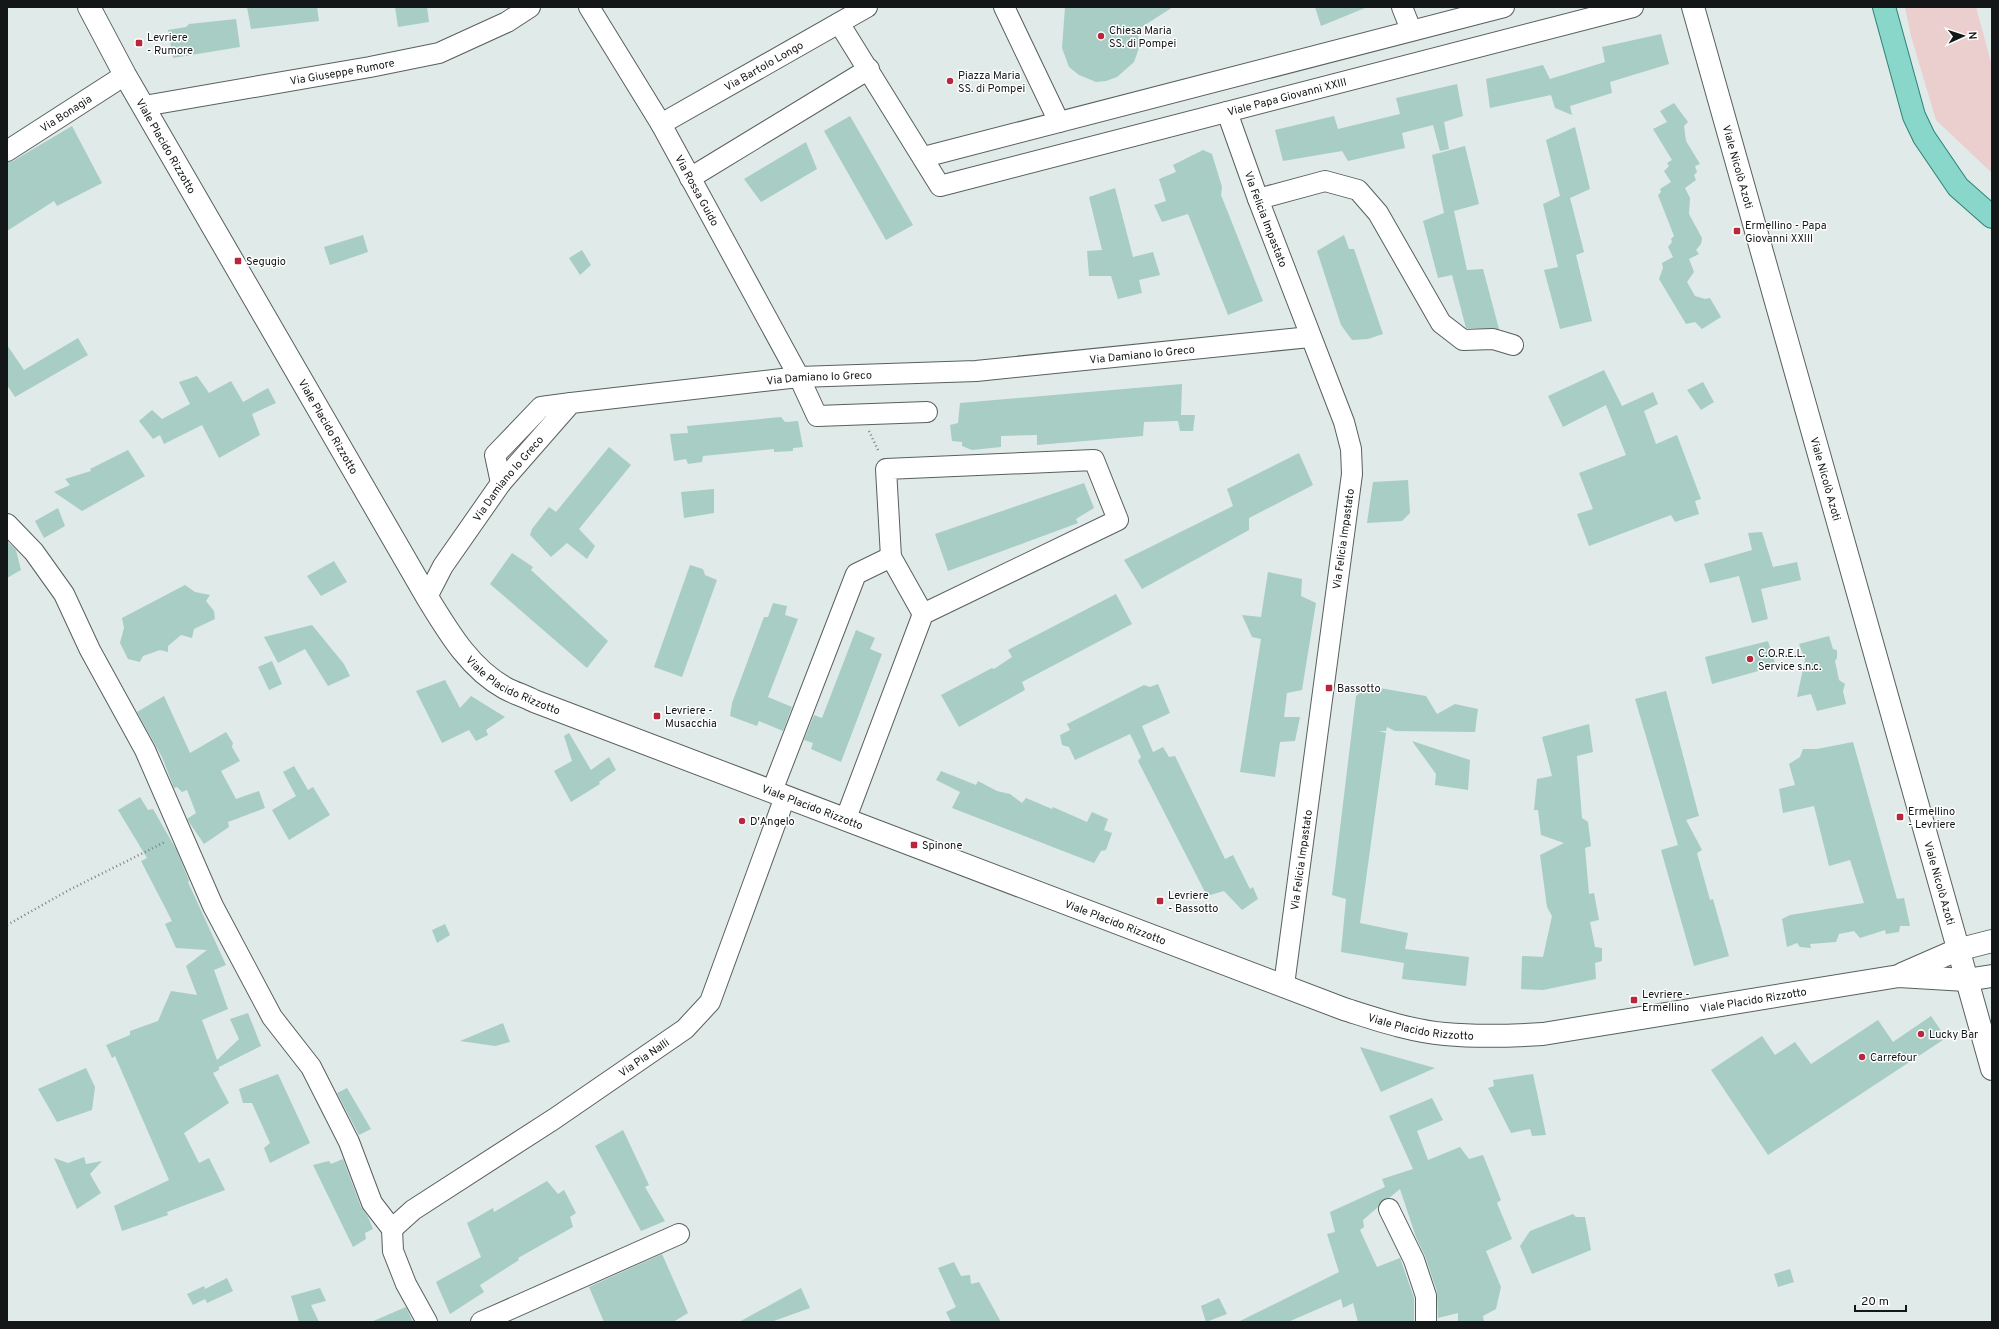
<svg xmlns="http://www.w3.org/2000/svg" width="1999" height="1329" viewBox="0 0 1999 1329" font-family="Overpass,sans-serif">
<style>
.grass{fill:#ebcece}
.building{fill:#a7cdc5}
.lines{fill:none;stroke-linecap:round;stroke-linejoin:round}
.minor-casing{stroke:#58605e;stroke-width:22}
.tertiary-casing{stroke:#58605e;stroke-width:24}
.primary-casing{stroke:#2d8275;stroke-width:24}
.path{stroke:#7c8281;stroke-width:2.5;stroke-dasharray:1 3;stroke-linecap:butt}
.minor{stroke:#fff;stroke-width:20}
.tertiary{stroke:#fff;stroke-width:22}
.primary{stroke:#89d6cb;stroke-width:22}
.poi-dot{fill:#b8273d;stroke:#fff;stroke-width:1.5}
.labels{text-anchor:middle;stroke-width:3;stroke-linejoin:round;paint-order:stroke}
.poi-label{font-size:11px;fill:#141717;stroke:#fff;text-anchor:start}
.street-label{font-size:11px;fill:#141717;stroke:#fff}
</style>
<rect width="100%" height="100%" fill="#e0eae8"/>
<path class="grass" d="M 1905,7 L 1976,7 L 1992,66 L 1992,173 L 1936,120 L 1911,36 Z"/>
<path class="building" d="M 247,7 L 317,7 L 319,21 L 251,29 Z
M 395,7 L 427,7 L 429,22 L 398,27 Z
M 1065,7 L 1173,7 L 1137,30 L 1140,45 L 1134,62 L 1117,77 L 1106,81 L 1096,82 L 1079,75 L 1069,67 L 1062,48 Z
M 1315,7 L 1365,7 L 1365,8 L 1321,26 Z
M 236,19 L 240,47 L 173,58 L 168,30 L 186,27 L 189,24 Z
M 1661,34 L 1669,64 L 1610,82 L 1612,93 L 1570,106 L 1572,115 L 1555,108 L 1551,95 L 1490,108 L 1486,79 L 1543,65 L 1550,79 L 1605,62 L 1602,47 Z
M 1457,84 L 1463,116 L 1444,122 L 1449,149 L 1440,151 L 1433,125 L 1402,133 L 1405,148 L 1348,161 L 1342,151 L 1283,161 L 1275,130 L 1334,116 L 1338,129 L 1400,114 L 1396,98 Z
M 1674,103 L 1688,122 L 1684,126 L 1686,141 L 1700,164 L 1695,166 L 1697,172 L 1694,175 L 1696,180 L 1685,188 L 1690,198 L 1689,214 L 1702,238 L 1701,244 L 1696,250 L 1699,254 L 1689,259 L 1694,272 L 1687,282 L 1695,296 L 1705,299 L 1710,298 L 1721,317 L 1702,329 L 1695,322 L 1686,324 L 1659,279 L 1663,268 L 1662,263 L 1673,257 L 1668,247 L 1672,242 L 1671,239 L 1674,236 L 1658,195 L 1661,192 L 1660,189 L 1671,182 L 1664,171 L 1669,166 L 1667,163 L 1672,160 L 1653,129 L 1667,122 L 1660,111 Z
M 850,116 L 913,225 L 886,240 L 824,131 Z
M 72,126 L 102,183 L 57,206 L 54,201 L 7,231 L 7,162 L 13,161 Z
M 1575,127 L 1590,189 L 1570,198 L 1584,252 L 1576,255 L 1592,321 L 1560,329 L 1544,270 L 1558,267 L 1543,204 L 1560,196 L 1546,140 Z
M 806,142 L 817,169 L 761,202 L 744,179 Z
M 1465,146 L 1479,204 L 1454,211 L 1467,270 L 1483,269 L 1499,329 L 1466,328 L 1452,275 L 1438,278 L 1423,221 L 1444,213 L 1432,155 Z
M 1203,150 L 1212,154 L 1222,187 L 1221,195 L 1263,301 L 1228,315 L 1188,214 L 1162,222 L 1154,205 L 1166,201 L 1159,179 L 1176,172 L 1173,165 Z
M 1115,188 L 1133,257 L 1153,252 L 1160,275 L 1139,280 L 1142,293 L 1118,299 L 1111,276 L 1089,276 L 1087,251 L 1102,250 L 1089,197 Z
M 363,235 L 368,252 L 330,265 L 324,247 Z
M 1344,235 L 1349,249 L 1354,249 L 1383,334 L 1368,339 L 1352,340 L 1341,325 L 1317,251 Z
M 582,250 L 591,265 L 580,275 L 569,258 Z
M 78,338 L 88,355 L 15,397 L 7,385 L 7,345 L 24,370 Z
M 1604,370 L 1622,406 L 1653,392 L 1658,404 L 1644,411 L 1656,444 L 1677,435 L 1701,499 L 1695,501 L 1699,514 L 1675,522 L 1671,515 L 1589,546 L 1577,514 L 1593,509 L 1579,473 L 1626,455 L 1606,405 L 1563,427 L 1548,396 Z
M 197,376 L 209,393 L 231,381 L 243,402 L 268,388 L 276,403 L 252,414 L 260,435 L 219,458 L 202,425 L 164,444 L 160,435 L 153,439 L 139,421 L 152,410 L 162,419 L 190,404 L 179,382 Z
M 1703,382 L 1714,402 L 1701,410 L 1687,390 Z
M 1182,384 L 1181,415 L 1195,415 L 1193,431 L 1180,431 L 1178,421 L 1144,422 L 1143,436 L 1037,445 L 1037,435 L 1001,436 L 1001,447 L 972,450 L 962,446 L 962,442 L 952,441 L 950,425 L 958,423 L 960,403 Z
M 781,417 L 785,422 L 798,421 L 803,447 L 793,448 L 793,451 L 774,452 L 774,449 L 703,456 L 702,462 L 688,464 L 686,459 L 674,461 L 670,434 L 688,433 L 687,426 Z
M 609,447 L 631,465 L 579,529 L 595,546 L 587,559 L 567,543 L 551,557 L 530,535 L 532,529 L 549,507 L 556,512 Z
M 128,450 L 145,476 L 82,511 L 54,492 L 70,485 L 65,479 L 91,471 L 90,469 Z
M 1299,453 L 1313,485 L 1249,518 L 1249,530 L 1142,589 L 1124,560 L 1233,506 L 1227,489 Z
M 1408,480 L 1410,513 L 1402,521 L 1367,523 L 1373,482 Z
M 1084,483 L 1094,508 L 1076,519 L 1078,523 L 948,571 L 935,534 Z
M 714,489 L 714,513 L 684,518 L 681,492 Z
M 58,508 L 65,526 L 44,538 L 35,521 Z
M 1762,532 L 1773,567 L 1797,562 L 1801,580 L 1761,589 L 1768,619 L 1752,623 L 1739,576 L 1710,583 L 1704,564 L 1752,550 L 1748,533 Z
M 7,541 L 16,550 L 21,570 L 7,578 Z
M 512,553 L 533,567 L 531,570 L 608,641 L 587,668 L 490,584 Z
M 334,561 L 347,582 L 321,596 L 307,576 Z
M 690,565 L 703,569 L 705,575 L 717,580 L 682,677 L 654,667 Z
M 1268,572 L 1302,579 L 1301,596 L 1316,603 L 1302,690 L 1287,693 L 1284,717 L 1300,717 L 1295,741 L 1280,742 L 1275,777 L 1240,772 L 1261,639 L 1252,637 L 1242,615 L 1261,617 Z
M 185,585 L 195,592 L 210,595 L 206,601 L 214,611 L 215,619 L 194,629 L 192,638 L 181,635 L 168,646 L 168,652 L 160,650 L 143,656 L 140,662 L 128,659 L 120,643 L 124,628 L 122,618 Z
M 1116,594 L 1132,624 L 1022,682 L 1025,690 L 959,727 L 941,695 L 992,668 L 994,669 L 1012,657 L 1008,650 Z
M 773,603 L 787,606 L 785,615 L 798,619 L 768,697 L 792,707 L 783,731 L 759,721 L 757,726 L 730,716 L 732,703 L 764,617 L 768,617 Z
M 312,625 L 344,664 L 350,676 L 328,686 L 305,649 L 278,663 L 264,637 Z
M 856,630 L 875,638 L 870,649 L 882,654 L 841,762 L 811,749 L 813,743 L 804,740 L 814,715 L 822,718 Z
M 1829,636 L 1833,649 L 1837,650 L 1837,658 L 1835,661 L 1839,680 L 1845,684 L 1843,691 L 1846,704 L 1817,711 L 1811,694 L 1797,697 L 1805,660 L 1799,644 Z
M 1768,641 L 1776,666 L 1712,684 L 1705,657 Z
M 272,661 L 282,684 L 269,690 L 258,667 Z
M 445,680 L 460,708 L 471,696 L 505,717 L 486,730 L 488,735 L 476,741 L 469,730 L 442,743 L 416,691 Z
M 1158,684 L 1170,713 L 1142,726 L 1153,752 L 1163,747 L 1169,757 L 1175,756 L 1225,859 L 1233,855 L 1250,889 L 1253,887 L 1258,899 L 1242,910 L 1224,891 L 1207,896 L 1138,761 L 1141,757 L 1130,734 L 1075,760 L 1069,747 L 1062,745 L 1060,735 L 1070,730 L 1067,724 L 1144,685 L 1150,687 Z
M 1368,686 L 1426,696 L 1437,714 L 1455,704 L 1478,709 L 1475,732 L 1395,731 L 1387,727 L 1386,731 L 1379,731 L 1386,733 L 1360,923 L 1408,933 L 1405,949 L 1469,957 L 1466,986 L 1402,979 L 1404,963 L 1341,952 L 1346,899 L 1332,895 L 1356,696 Z
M 1666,691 L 1699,816 L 1686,820 L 1702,850 L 1697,853 L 1710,900 L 1713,899 L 1729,956 L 1694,966 L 1661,850 L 1678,845 L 1635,699 Z
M 164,696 L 190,753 L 226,732 L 233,743 L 232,747 L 240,761 L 221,771 L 236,799 L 259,791 L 265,808 L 228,822 L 229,827 L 204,844 L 187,819 L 196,813 L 187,790 L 182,792 L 177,787 L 174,788 L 162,757 L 137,712 Z
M 1589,724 L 1593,752 L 1577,756 L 1582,818 L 1588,822 L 1591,846 L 1585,848 L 1589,894 L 1594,893 L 1599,920 L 1590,922 L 1595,947 L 1602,948 L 1602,961 L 1595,963 L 1596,979 L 1543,990 L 1521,989 L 1522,956 L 1543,957 L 1552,916 L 1547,907 L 1540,855 L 1564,843 L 1541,835 L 1538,810 L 1534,810 L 1537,779 L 1552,776 L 1542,737 Z
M 569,733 L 591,770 L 609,757 L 616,770 L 599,782 L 600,784 L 571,802 L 554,771 L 572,761 L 564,736 Z
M 1412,741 L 1470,760 L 1468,790 L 1435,785 L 1436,774 Z
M 1853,742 L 1897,899 L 1904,898 L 1910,926 L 1900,926 L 1899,932 L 1886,934 L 1885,930 L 1860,938 L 1854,931 L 1839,934 L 1836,942 L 1810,944 L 1811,948 L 1800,947 L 1797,943 L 1787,947 L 1782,919 L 1790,915 L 1864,903 L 1850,860 L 1829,866 L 1814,806 L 1783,813 L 1779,789 L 1795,785 L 1789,764 L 1800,757 L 1803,749 L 1817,749 Z
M 294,766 L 308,790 L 313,787 L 330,815 L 289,840 L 272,810 L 296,796 L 283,772 Z
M 941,771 L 976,785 L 978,781 L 997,791 L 1010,794 L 1022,803 L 1026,798 L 1052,809 L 1053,807 L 1087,822 L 1092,812 L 1108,819 L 1104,830 L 1112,833 L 1106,850 L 1101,851 L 1094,863 L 952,808 L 960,792 L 936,780 Z
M 140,797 L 148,810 L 153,809 L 177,851 L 189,881 L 188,882 L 226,965 L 214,970 L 228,1009 L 202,1020 L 217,1060 L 239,1039 L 230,1019 L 248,1013 L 261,1046 L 219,1067 L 219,1070 L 213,1073 L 229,1103 L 184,1133 L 199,1163 L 209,1158 L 225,1190 L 167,1212 L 168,1215 L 122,1231 L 114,1206 L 169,1180 L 115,1056 L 112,1058 L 106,1045 L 130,1035 L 130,1031 L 158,1021 L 171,991 L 197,995 L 186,966 L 207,950 L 176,948 L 165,924 L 172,921 L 141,861 L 147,858 L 118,810 Z
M 445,924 L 450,935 L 437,943 L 432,930 Z
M 1931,1016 L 1946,1038 L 1768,1155 L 1711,1070 L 1762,1036 L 1775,1055 L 1795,1042 L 1811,1064 L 1878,1020 L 1893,1042 Z
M 503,1023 L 510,1042 L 495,1046 L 460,1041 Z
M 1360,1047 L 1435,1068 L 1381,1092 Z
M 86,1068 L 95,1087 L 92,1110 L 57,1122 L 38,1089 Z
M 278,1074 L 310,1143 L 270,1163 L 264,1148 L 270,1143 L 252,1103 L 243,1103 L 239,1089 Z
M 1533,1074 L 1546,1135 L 1532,1136 L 1530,1129 L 1511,1133 L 1488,1088 L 1494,1086 L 1493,1080 Z
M 347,1088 L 371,1129 L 359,1135 L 337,1093 Z
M 1432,1098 L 1443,1120 L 1417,1131 L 1428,1160 L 1460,1147 L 1469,1159 L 1483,1155 L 1501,1200 L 1497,1203 L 1512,1239 L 1486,1251 L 1501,1287 L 1496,1309 L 1483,1316 L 1484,1322 L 1458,1322 L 1458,1313 L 1438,1318 L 1437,1292 L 1425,1256 L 1416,1237 L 1400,1189 L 1389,1198 L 1380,1202 L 1378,1207 L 1363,1220 L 1364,1227 L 1360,1230 L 1377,1267 L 1400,1258 L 1414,1298 L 1414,1322 L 1358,1322 L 1353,1303 L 1343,1308 L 1341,1299 L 1288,1322 L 1238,1322 L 1339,1272 L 1327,1234 L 1335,1232 L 1330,1212 L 1385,1187 L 1382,1179 L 1413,1169 L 1389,1116 Z
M 623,1130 L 649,1185 L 645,1187 L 665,1221 L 641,1231 L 595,1146 Z
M 84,1157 L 86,1164 L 102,1161 L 90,1174 L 101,1193 L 77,1209 L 54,1158 L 68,1163 Z
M 343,1159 L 361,1207 L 368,1217 L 373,1229 L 365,1233 L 366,1239 L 353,1247 L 313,1165 L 329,1161 L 331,1164 Z
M 547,1181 L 558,1194 L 564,1190 L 576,1213 L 570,1217 L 573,1227 L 518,1258 L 519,1260 L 480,1285 L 484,1292 L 450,1314 L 436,1282 L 481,1257 L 467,1223 L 493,1208 L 494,1212 Z
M 1573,1214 L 1576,1217 L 1585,1217 L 1591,1250 L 1532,1274 L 1520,1246 L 1530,1231 Z
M 662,1254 L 688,1313 L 673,1322 L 604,1322 L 589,1287 Z
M 954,1262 L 961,1276 L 970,1275 L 971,1284 L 979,1282 L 1001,1322 L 951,1322 L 946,1312 L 956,1307 L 938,1268 Z
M 1790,1269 L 1794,1282 L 1778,1287 L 1774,1274 Z
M 227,1278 L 233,1291 L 207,1303 L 205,1299 L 193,1305 L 187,1294 L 204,1286 L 205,1289 Z
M 320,1288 L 326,1301 L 311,1305 L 319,1322 L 299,1322 L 291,1296 Z
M 801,1288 L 810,1308 L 771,1322 L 739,1322 Z
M 1219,1298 L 1227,1314 L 1206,1322 L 1201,1306 Z
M 406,1307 L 413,1322 L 371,1322 Z"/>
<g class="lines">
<defs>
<g id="minor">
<path id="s1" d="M 589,7 L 661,124 L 799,377 L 817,416 L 927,412"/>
<path d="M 1004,7 L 1059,122"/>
<path d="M 1402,7 L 1411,30"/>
<path id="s2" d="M 839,23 L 940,186 L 1633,7"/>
<path id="s3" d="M 144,106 L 370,67 L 439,53 L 507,22 L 530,7"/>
<path id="s4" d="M 1227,112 L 1258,199 L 1344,422 L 1351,449 L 1352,474 L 1284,985"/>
<path id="s5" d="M 661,124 L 867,7"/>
<path id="s6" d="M 7,151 L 125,75"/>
<path d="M 924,157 L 1504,7"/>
<path d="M 690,178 L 869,69"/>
<path d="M 1258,199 L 1325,181 L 1358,190 L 1378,213 L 1441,323 L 1463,340 L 1493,339 L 1513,345"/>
<path d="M 501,483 L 495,455 L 541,407 L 571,403"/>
<path d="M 7,524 L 34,552 L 64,594 L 90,650 L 145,750 L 213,906 L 272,1017 L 311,1067 L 349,1142 L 372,1203 L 392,1229 L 393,1251 L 406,1284 L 427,1322"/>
<path id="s7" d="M 427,597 L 443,566 L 501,483 L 571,403 L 799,377 L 976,371 L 1310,337"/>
<path d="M 772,791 L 856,574 L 891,557"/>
<path d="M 846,818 L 923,614 L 891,557 L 886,469 L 1094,460 L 1118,520 L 923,614"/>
<path d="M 1389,1209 L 1414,1260 L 1426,1296 L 1426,1322"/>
<path id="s8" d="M 392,1229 L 413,1210 L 554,1119 L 685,1029 L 710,1002 L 785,797"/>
<path d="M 481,1322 L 679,1234"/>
</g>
<g id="tertiary">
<path id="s9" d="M 89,7 L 125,75 L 427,597 C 448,631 469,668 505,688 C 514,693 525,696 534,701 L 1344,1009 C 1376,1019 1410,1031 1445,1034 C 1477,1037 1510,1036 1543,1034 L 1899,976 L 1966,980 L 1992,976"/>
<path id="s10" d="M 1693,7 L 1992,1069"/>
<path d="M 1902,974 L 1957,950 L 1992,941"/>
</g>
<path id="primary" d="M 1884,7 L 1914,116 L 1924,137 L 1958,187 L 1992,217"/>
</defs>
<use href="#minor" class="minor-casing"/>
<use href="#tertiary" class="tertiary-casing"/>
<use href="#primary" class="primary-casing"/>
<path class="path" d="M 869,431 L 879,452
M 7,925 L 69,890 L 165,842"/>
<use href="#minor" class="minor"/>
<use href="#tertiary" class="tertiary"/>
<use href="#primary" class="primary"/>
</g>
<g class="poi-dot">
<circle cx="1101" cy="36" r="4"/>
<rect x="135" y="39" width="8" height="8" rx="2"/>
<circle cx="950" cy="81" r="4"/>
<rect x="1733" y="227" width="8" height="8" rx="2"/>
<rect x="234" y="257" width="8" height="8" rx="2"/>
<circle cx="1750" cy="659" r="4"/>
<rect x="1325" y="684" width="8" height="8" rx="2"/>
<rect x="653" y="712" width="8" height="8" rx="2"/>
<rect x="1896" y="813" width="8" height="8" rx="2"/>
<circle cx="742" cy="821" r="4"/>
<rect x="910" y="841" width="8" height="8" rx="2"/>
<rect x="1156" y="897" width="8" height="8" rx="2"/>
<rect x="1630" y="996" width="8" height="8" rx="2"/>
<circle cx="1921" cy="1034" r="4"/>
<circle cx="1862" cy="1057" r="4"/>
</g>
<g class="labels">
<g class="poi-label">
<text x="1109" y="34">Chiesa Maria<tspan x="1109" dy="13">SS. di Pompei</tspan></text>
<text x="147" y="41">Levriere<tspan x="147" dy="13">- Rumore</tspan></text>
<text x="958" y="79">Piazza Maria<tspan x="958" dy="13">SS. di Pompei</tspan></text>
<text x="1745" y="229">Ermellino - Papa<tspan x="1745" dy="13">Giovanni XXIII</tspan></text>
<text x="246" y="265">Segugio</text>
<text x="1758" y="657">C.O.R.E.L.<tspan x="1758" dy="13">Service s.n.c.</tspan></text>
<text x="1337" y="692">Bassotto</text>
<text x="665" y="714">Levriere -<tspan x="665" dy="13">Musacchia</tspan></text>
<text x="1908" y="815">Ermellino<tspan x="1908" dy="13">- Levriere</tspan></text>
<text x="750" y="825">D'Angelo</text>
<text x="922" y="849">Spinone</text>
<text x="1168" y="899">Levriere<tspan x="1168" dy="13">- Bassotto</tspan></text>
<text x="1642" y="998">Levriere -<tspan x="1642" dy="13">Ermellino</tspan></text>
<text x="1929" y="1038">Lucky Bar</text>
<text x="1870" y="1061">Carrefour</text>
</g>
<g class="street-label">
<text dy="4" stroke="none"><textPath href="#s5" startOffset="118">Via Bartolo Longo</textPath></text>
<text dy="4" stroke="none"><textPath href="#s3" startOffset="201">Via Giuseppe Rumore</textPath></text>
<text dy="4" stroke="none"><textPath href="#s2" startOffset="550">Viale Papa Giovanni XXIII</textPath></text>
<text dy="4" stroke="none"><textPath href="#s6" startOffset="70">Via Bonagia</textPath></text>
<text dy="4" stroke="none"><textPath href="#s9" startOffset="159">Viale Placido Rizzotto</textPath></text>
<text dy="4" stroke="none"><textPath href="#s10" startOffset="166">Viale Nicolò Azoti</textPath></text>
<text dy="4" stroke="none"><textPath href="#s1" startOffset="213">Via Rossa Guido</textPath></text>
<text dy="4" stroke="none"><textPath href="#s4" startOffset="114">Via Felicia Impastato</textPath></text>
<text dy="4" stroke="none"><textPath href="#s7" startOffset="816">Via Damiano lo Greco</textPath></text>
<text dy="4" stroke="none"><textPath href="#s7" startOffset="492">Via Damiano lo Greco</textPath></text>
<text dy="4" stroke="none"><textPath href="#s9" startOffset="483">Viale Placido Rizzotto</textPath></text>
<text dy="4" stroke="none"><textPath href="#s7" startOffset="144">Via Damiano lo Greco</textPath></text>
<text dy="4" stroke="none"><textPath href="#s10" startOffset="490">Viale Nicolò Azoti</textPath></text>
<text transform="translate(1343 539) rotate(-82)" y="4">Via Felicia Impastato</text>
<text dy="4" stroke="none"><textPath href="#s9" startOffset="807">Viale Placido Rizzotto</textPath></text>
<text dy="4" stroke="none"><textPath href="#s9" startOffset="1131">Viale Placido Rizzotto</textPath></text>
<text transform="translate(1301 860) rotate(-82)" y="4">Via Felicia Impastato</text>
<text dy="4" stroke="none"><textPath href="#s10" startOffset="910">Viale Nicolò Azoti</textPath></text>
<text dy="4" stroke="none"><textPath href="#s9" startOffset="1455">Viale Placido Rizzotto</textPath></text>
<text dy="4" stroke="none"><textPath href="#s9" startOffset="2115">Viale Placido Rizzotto</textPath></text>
<text dy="4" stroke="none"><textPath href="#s9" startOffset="1779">Viale Placido Rizzotto</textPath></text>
<text dy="4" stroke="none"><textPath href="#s8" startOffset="305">Via Pia Nalli</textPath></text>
</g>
</g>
<rect width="1999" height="1329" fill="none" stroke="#141717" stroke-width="16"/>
<g transform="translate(1963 36) rotate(87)" stroke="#ffffff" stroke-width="3" paint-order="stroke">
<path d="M0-3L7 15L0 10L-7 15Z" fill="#141717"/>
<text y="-6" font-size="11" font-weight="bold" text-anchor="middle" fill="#141717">N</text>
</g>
<path d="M1855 1305v6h51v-6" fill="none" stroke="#141717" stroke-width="2"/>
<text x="1861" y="1305" font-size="12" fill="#141717" stroke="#ffffff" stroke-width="3" paint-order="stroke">20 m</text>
</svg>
